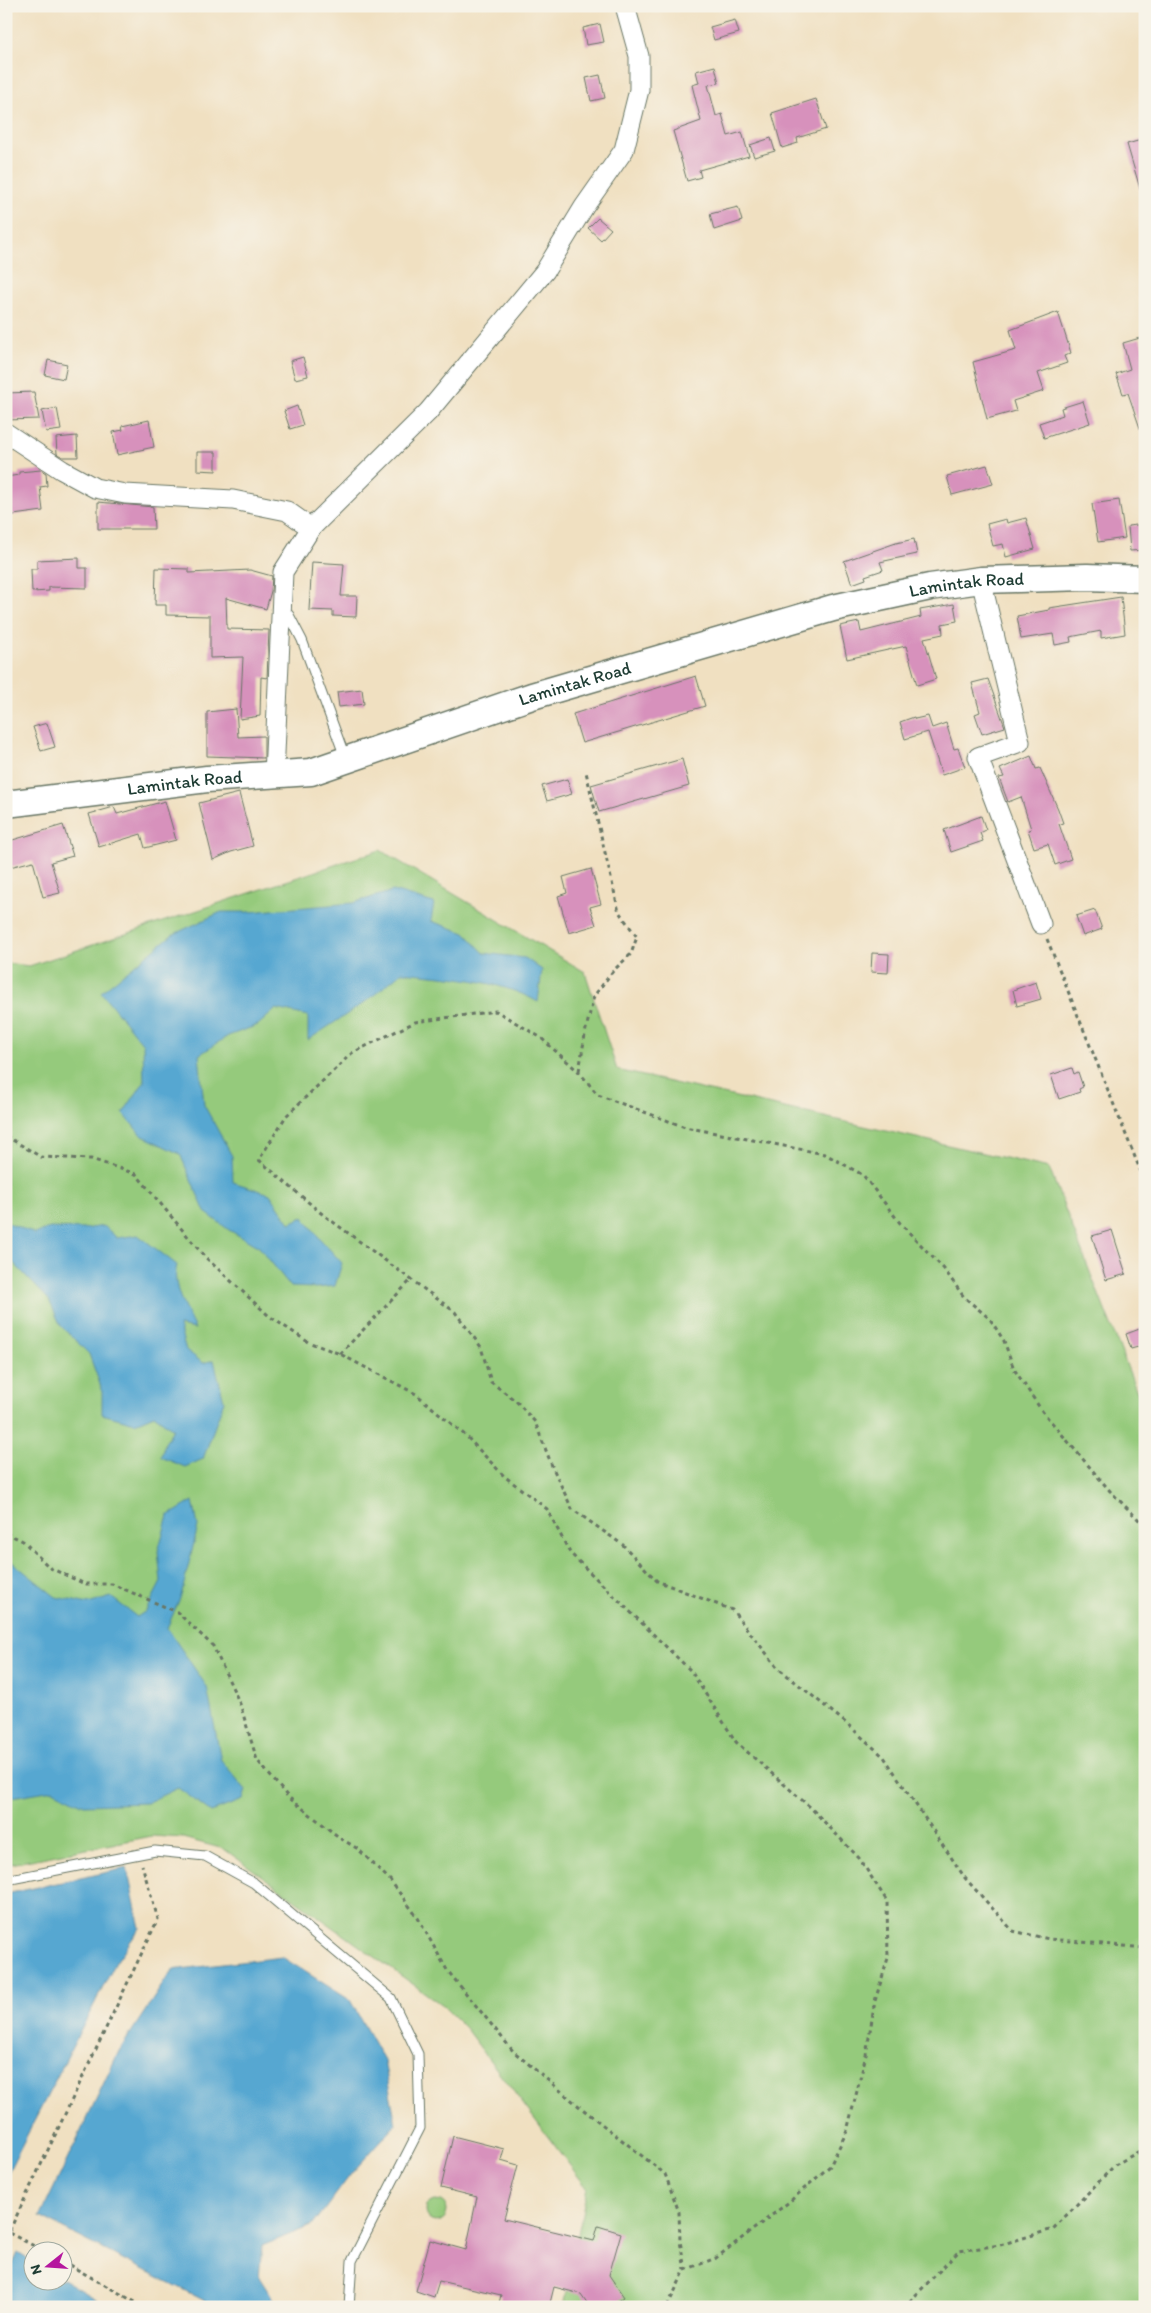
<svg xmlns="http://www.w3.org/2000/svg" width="1151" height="2313" viewBox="0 0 1151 2313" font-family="Itim,sans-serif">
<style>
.green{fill:#95ca7c;stroke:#5a8458}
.water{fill:#56a7d1;stroke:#3a7282}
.building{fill:#d791bc}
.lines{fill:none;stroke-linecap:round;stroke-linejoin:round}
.lane-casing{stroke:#687665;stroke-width:11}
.street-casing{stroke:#687665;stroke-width:21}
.secondary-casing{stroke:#687665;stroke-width:29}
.path{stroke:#687665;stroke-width:3;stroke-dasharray:4 4;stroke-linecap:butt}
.lane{stroke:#fff;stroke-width:9}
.street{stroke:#fff;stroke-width:19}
.secondary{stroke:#fff;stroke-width:26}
.labels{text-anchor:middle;stroke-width:5;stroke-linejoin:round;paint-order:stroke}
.street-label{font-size:18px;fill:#1f3d34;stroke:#f7f3e8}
</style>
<rect width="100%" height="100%" fill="#f7f3e8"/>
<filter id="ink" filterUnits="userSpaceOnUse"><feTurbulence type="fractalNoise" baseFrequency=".02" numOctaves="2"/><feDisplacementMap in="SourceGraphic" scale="10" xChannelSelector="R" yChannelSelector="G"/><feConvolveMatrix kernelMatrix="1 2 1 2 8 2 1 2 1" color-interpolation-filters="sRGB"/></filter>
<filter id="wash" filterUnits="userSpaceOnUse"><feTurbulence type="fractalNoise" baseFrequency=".0096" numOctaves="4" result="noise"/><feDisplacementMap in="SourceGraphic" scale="20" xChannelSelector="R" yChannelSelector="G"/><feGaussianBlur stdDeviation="1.12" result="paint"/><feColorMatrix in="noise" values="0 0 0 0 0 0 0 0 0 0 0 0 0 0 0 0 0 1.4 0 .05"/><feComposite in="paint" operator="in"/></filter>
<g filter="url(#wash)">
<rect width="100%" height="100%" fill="#f0e0c1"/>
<path class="green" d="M 380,850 L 585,972 L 617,1070 L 1049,1168 L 1145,1412 L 1145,2307 L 564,2307 L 587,2188 L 466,2029 L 442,2005 L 224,1849 L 183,1838 L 152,1836 L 6,1865 L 6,963 L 29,966 Z
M425 2211a11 11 0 1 1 22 0a11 11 0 1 1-22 0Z"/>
<path class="water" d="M 393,891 L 434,903 L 431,921 L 465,933 L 484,953 L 525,958 L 542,970 L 538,1002 C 498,979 448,977 402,972 L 367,1001 L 308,1040 L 308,1016 L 276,1009 L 258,1025 L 228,1036 L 199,1055 L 204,1105 L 232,1156 L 233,1182 L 270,1194 L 290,1223 L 303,1217 L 322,1241 L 342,1263 L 335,1286 L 316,1288 L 291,1287 L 259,1247 L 229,1230 L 205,1212 L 180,1154 L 141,1135 L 123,1113 L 144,1082 L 143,1044 L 101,992 L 172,935 L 221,912 L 249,912 L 353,903 Z
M 6,1222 L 35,1234 L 50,1228 L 83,1229 L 104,1226 L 117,1238 L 138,1235 L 177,1265 C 171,1286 186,1310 195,1329 L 179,1326 L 186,1350 L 203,1363 L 214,1360 L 224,1401 L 203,1459 L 185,1467 L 161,1457 L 165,1443 L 173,1429 L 154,1415 L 135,1423 L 102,1414 L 102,1390 L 89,1354 L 61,1326 L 49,1300 L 6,1255 Z
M 193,1501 L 198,1526 L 181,1596 L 167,1628 L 207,1687 L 221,1760 L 246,1790 L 243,1800 L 211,1812 L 178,1788 L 146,1803 L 84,1805 L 53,1790 L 6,1798 L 7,1558 L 56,1597 L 88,1604 L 111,1597 L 137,1617 L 146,1611 L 161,1582 L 158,1551 L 168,1516 Z
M 127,1868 L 140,1928 L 116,1962 L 6,2176 L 6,1894 Z
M 282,1957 L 350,2000 L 384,2061 L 396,2124 L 351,2174 L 313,2225 L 262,2246 L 259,2277 L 278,2307 L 217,2307 L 40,2217 L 119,2051 L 172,1970 Z
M 18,2253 L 32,2262 L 32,2280 L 63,2279 L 106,2305 L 105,2307 L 6,2307 L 6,2279 Z"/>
<g id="blocks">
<path class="building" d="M 735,20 L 739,33 L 714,40 L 710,27 Z
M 600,24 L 604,42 L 586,45 L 583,28 Z
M 715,66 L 719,83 L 708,85 L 716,116 L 722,114 L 728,136 L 742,132 L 749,156 L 699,170 L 701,177 L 687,181 L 673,131 L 701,121 L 692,85 L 699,83 L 696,71 Z
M 600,75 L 605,98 L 591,101 L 586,78 Z
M 816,99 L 826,129 L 797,138 L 798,143 L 782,148 L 772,113 Z
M 771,138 L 775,151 L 754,157 L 750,145 Z
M 1145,139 L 1145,192 L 1141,192 L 1127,144 Z
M 738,207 L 742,221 L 714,230 L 710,214 Z
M 598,218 L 611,229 L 601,240 L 588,228 Z
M 1058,312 L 1071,353 L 1064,356 L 1067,363 L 1038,373 L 1044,391 L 1013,401 L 1016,411 L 987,419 L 973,362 L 1016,350 L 1010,330 Z
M 1140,338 L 1145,354 L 1145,434 L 1142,434 L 1128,393 L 1123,394 L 1116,374 L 1130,369 L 1123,343 Z
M 303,357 L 308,376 L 295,379 L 290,361 Z
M 48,360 L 67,364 L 64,379 L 45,375 Z
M 34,392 L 39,419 L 6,420 L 6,393 Z
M 1083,401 L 1090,423 L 1044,438 L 1039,423 L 1063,415 L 1061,408 Z
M 297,406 L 303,425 L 290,429 L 284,411 Z
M 57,408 L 61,430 L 46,432 L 42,411 Z
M 149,420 L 154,447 L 117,455 L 113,432 L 123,430 L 122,426 Z
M 77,436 L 78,457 L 63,457 L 57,454 L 56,438 Z
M 197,452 L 216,452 L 216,471 L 197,470 Z
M 987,465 L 993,484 L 952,495 L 947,476 Z
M 41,470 L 46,473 L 47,486 L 40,487 L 43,511 L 6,516 L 6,477 L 19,475 L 19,472 Z
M 1119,500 L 1125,538 L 1098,542 L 1092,504 Z
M 98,502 L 153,507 L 154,529 L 98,529 Z
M 1026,518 L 1035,549 L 1006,557 L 1003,544 L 993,546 L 987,524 L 1006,519 L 1007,523 Z
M 1145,524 L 1145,550 L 1130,551 L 1128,526 Z
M 914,539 L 917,554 L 880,562 L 883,570 L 865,576 L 866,579 L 852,584 L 844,561 L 896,543 Z
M 79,558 L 79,568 L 87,568 L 87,588 L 49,587 L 49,591 L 32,592 L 31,569 L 37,569 L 37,560 Z
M 312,562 L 344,564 L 341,596 L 357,596 L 356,617 L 333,616 L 333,611 L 309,610 Z
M 156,568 L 189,569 L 189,573 L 250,570 L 272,576 L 271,591 L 266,609 L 226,598 L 227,629 L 269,630 L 267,678 L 261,677 L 260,716 L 240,719 L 243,657 L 210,658 L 210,616 L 166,615 L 166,605 L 155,605 Z
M 1121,597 L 1125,634 L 1101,638 L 1101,631 L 1070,637 L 1071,642 L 1055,645 L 1053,634 L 1021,639 L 1017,616 L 1049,610 L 1049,608 Z
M 954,604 L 957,621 L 942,624 L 943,634 L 924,638 L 936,679 L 917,685 L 906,646 L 847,659 L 840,626 L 859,622 L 861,632 L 921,617 L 920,610 Z
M 696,676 L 705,706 L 582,743 L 573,714 Z
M 988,679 L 1005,727 L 982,734 L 975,714 L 980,712 L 972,683 Z
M 362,689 L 364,704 L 339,707 L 337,692 Z
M 236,709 L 238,737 L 264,736 L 264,758 L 207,756 L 207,712 Z
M 928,716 L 932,728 L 946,723 L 954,749 L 958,748 L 965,767 L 942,775 L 928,732 L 905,739 L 900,722 L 914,717 L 915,719 Z
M 47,723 L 55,747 L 41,751 L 33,727 Z
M 1031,756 L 1036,769 L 1040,768 L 1058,809 L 1063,823 L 1059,824 L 1071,859 L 1055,865 L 1048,844 L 1034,848 L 1028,830 L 1031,829 L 1021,797 L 1008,802 L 999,778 L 1004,777 L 1000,769 Z
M 682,759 L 689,786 L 599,812 L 591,785 Z
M 567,779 L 572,794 L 547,801 L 542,786 Z
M 239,793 L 253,846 L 231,852 L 213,860 L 199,803 Z
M 165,801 L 176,840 L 145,848 L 141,834 L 99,847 L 89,814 L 114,807 L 117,814 Z
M 981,816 L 986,830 L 980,833 L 983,841 L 951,852 L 944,830 Z
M 63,825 L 73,856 L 51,862 L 60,893 L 43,897 L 33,861 L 6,868 L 6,842 Z
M 591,869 L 601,904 L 590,907 L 596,925 L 569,933 L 558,896 L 567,893 L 563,877 Z
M 1095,910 L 1102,929 L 1083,936 L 1076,916 Z
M 872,953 L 889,954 L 888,973 L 871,972 Z
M 1036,982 L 1041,999 L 1017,1006 L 1013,990 Z
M 1072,1068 L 1074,1074 L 1078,1072 L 1083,1087 L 1079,1089 L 1080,1092 L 1059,1099 L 1051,1075 Z
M 1112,1230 L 1126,1274 L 1106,1280 L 1092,1236 Z
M 1145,1327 L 1145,1345 L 1131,1349 L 1126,1334 Z
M 453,2136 L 504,2149 L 501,2160 L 518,2165 L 504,2219 L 594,2241 L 598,2226 L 621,2233 L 609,2275 L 624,2297 L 610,2307 L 590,2307 L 581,2294 L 554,2287 L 549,2307 L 498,2307 L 501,2295 L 439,2281 L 434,2297 L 416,2291 L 430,2240 L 466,2250 L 477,2197 L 441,2188 Z"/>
</g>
</g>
<g filter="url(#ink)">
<use href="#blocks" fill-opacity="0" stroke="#687665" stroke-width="1"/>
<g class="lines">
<defs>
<path id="lane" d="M 281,612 L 289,615 L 302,640 L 345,757
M 6,1880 L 155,1851 L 205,1856 L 254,1883 L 391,1998 L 418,2054 L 420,2128 L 352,2261 L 349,2307"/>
<path id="street" d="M 6,433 L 62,470 L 95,488 L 125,494 L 233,500 L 287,511 L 311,528
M 981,580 L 1020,742 L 978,757 L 1041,924
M 274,776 L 283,572 L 311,528 L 428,412 L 545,271 L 584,207 L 624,150 L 639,90 L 639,56 L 625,6"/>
<g id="secondary">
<path id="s1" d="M 6,804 L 207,779 L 311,772 L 532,696 L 833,608 L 930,587 L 981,580 L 1087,577 L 1145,579"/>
</g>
</defs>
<use href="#lane" class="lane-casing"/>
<use href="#street" class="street-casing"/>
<use href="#secondary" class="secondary-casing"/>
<path class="path" d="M 1047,939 L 1145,1182
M 579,1071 L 586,1029 L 594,996 L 613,971 L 631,954 L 637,937 L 619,912 L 586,772
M 6,1136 L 41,1157 L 91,1159 L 136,1174 L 204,1256 L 269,1316 L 308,1342 L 340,1354 L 416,1394 L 466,1436 L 504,1476 L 547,1509 L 570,1553 L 691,1671 L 736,1742 L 810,1807 L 859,1858 L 887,1901 L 888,1958 L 875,2001 L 866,2055 L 847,2131 L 830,2166 L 789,2202 L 716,2258 L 685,2270 L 667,2307
M 340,1354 L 411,1280
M 1145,1526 L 1110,1491 L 1042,1411 L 1014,1369 L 1004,1341 L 990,1319 L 964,1297 L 944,1269 L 900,1223 L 863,1175 L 825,1154 L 685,1127 L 598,1095 L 579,1072 L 540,1037 L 496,1011 L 415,1022 L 352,1053 L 286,1116 L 259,1160 L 321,1213 L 455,1312 L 481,1347 L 491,1382 L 517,1402 L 535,1422 L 552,1466 L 572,1509 L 623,1545 L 657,1581 L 732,1610 L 778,1668 L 846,1723 L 884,1757 L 965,1878 L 1013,1931 L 1049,1939 L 1145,1948
M 6,1533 L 23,1541 L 50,1568 L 85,1584 L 112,1584 L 177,1612 L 213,1646 L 240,1704 L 257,1760 L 288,1797 L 340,1838 L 358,1849 L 390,1880 L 418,1918 L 447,1970 L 513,2051 L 580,2107 L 665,2174 L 679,2212 L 680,2241 L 685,2270
M 9,2233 L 42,2250
M 6,2238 L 158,1919 L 142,1865
M 62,2261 L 144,2307
M 904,2307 L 959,2251 L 1000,2245 L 1053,2229 L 1115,2165 L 1145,2148"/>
<use href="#lane" class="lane"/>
<use href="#street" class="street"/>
<use href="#secondary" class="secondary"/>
</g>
</g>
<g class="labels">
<g class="street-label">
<text dy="6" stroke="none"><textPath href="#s1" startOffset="990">Lamintak Road</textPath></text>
<text dy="6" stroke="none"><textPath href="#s1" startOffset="585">Lamintak Road</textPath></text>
<text dy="6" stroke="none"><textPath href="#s1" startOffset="180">Lamintak Road</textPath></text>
</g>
</g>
<rect width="1151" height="2313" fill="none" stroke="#f7f3e8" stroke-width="25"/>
<g transform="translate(48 2266) rotate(253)"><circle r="24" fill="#f7f3e8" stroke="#a1aaa0"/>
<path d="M0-4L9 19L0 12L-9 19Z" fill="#b5179e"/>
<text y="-8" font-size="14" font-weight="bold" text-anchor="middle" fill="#1f3d34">N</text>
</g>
</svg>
